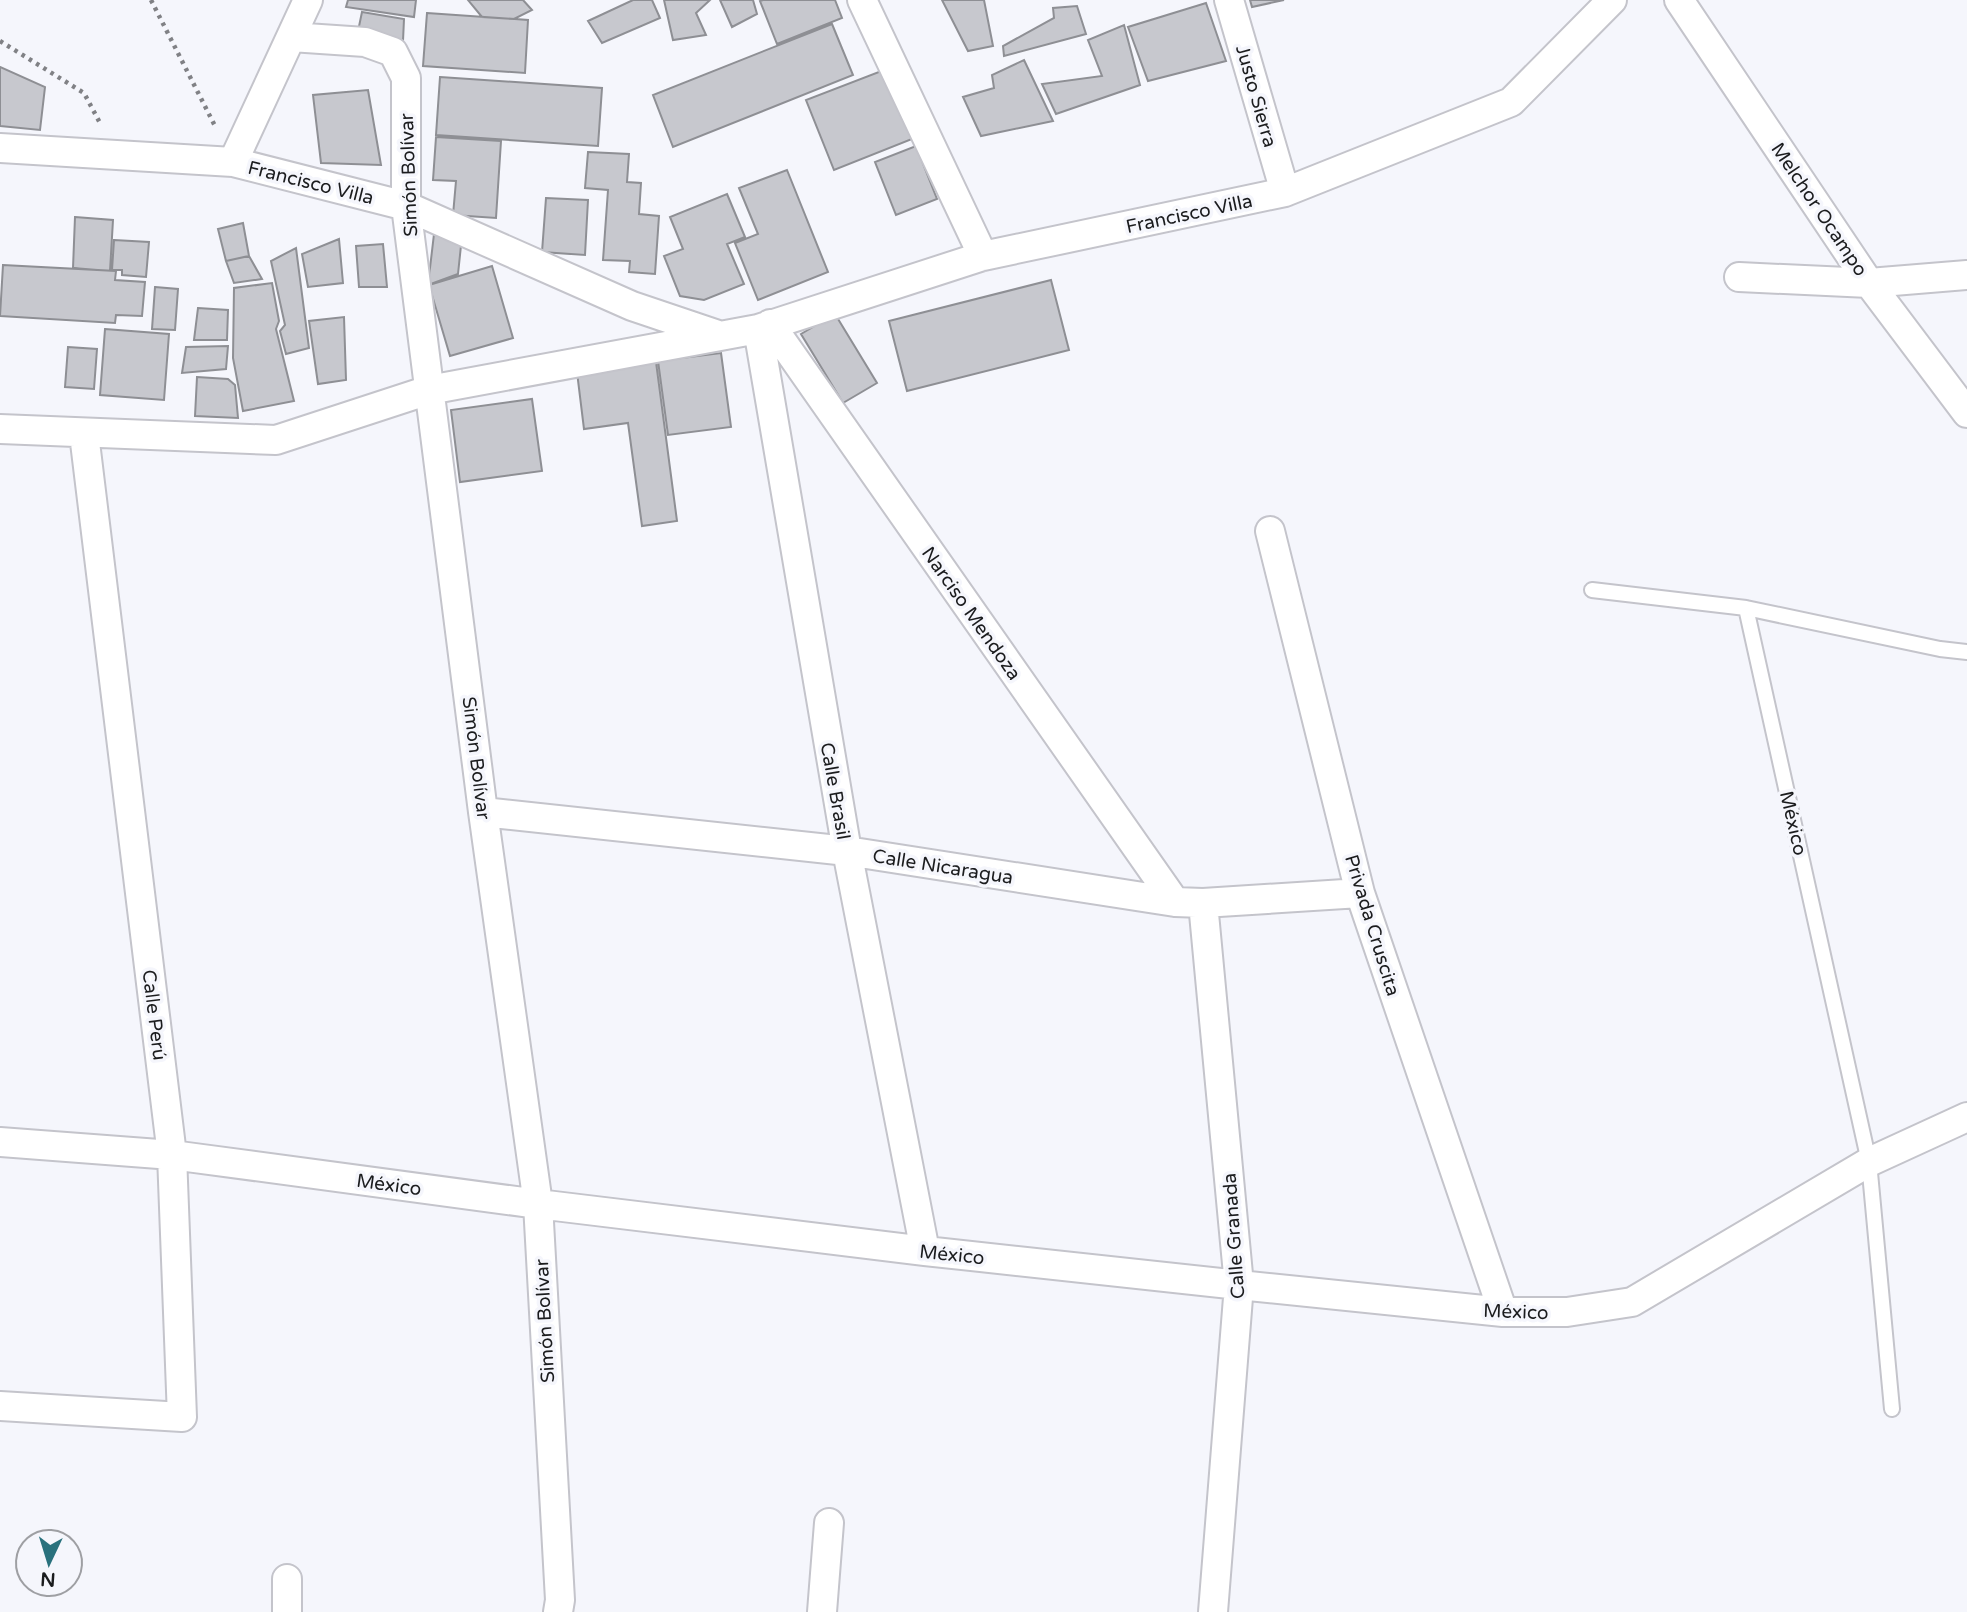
<svg xmlns="http://www.w3.org/2000/svg" width="1967" height="1612" viewBox="0 0 1967 1612" font-family="'Varela Round',sans-serif">
<style>
.building{fill:#c7c8ce;stroke:#8e8f94;stroke-width:2}
.lines{fill:none;stroke-linecap:round;stroke-linejoin:round}
.lane-casing{stroke:#c4c4cb;stroke-width:18}
.street-casing{stroke:#c4c4cb;stroke-width:32}
.path{stroke:#808185;stroke-width:4.5;stroke-dasharray:3.5 5;stroke-linecap:butt}
.lane{stroke:#fff;stroke-width:14}
.street{stroke:#fff;stroke-width:28}
.labels{text-anchor:middle;stroke-width:7;stroke-linejoin:round;paint-order:stroke}
.street-label{font-size:19px;fill:#1b1c1e;stroke:#f5f6fc}
</style>
<rect width="100%" height="100%" fill="#f5f6fc"/>
<path class="building" d="M 348,0 L 416,0 L 414,17 L 346,7 Z
M 468,0 L 523,0 L 532,10 L 514,19 L 482,17 Z
M 633,0 L 652,0 L 660,18 L 602,43 L 588,21 Z
M 664,0 L 710,0 L 696,13 L 706,35 L 673,40 Z
M 720,0 L 753,0 L 757,14 L 732,27 Z
M 763,0 L 835,0 L 842,18 L 777,44 L 760,1 Z
M 942,0 L 984,0 L 993,46 L 968,51 Z
M 1250,0 L 1284,0 L 1252,7 Z
M 1206,3 L 1226,61 L 1148,81 L 1128,27 Z
M 1077,6 L 1086,34 L 1004,56 L 1003,46 L 1054,18 L 1053,8 Z
M 362,12 L 404,19 L 403,41 L 357,36 Z
M 427,13 L 528,20 L 525,73 L 423,66 Z
M 832,24 L 853,75 L 673,147 L 653,95 Z
M 1124,25 L 1140,85 L 1056,114 L 1042,84 L 1102,76 L 1088,40 Z
M 1024,60 L 1053,121 L 981,136 L 963,97 L 994,88 L 992,75 Z
M 0,67 L 45,87 L 40,130 L 0,126 Z
M 884,70 L 912,139 L 834,170 L 806,100 Z
M 440,77 L 602,88 L 598,146 L 436,135 Z
M 368,90 L 381,165 L 321,163 L 313,95 Z
M 436,137 L 501,141 L 496,218 L 453,215 L 456,181 L 433,180 Z
M 916,146 L 937,199 L 896,215 L 875,162 Z
M 588,152 L 629,154 L 627,182 L 641,183 L 639,214 L 659,216 L 655,274 L 629,272 L 630,261 L 603,260 L 608,190 L 585,188 Z
M 787,170 L 828,272 L 758,300 L 735,243 L 758,234 L 739,188 Z
M 727,194 L 745,237 L 727,244 L 744,284 L 704,300 L 680,296 L 664,256 L 683,249 L 670,217 Z
M 546,198 L 588,200 L 585,255 L 542,252 Z
M 75,217 L 113,220 L 110,271 L 73,268 Z
M 243,223 L 249,256 L 226,261 L 218,229 Z
M 434,234 L 462,236 L 458,274 L 428,285 Z
M 339,239 L 343,283 L 308,287 L 302,254 Z
M 114,240 L 149,242 L 146,277 L 122,275 L 122,270 L 112,270 Z
M 383,244 L 387,287 L 359,287 L 356,246 Z
M 296,248 L 309,348 L 286,354 L 280,331 L 285,325 L 271,261 Z
M 249,256 L 262,279 L 234,283 L 226,261 Z
M 3,265 L 116,271 L 115,280 L 145,282 L 142,316 L 116,315 L 115,323 L 0,316 Z
M 492,266 L 513,338 L 450,356 L 429,285 Z
M 1051,280 L 1069,350 L 907,391 L 889,321 Z
M 272,283 L 279,321 L 276,329 L 294,401 L 243,411 L 233,358 L 234,288 Z
M 155,287 L 178,289 L 175,330 L 152,329 Z
M 198,308 L 228,310 L 227,340 L 194,340 Z
M 835,314 L 877,383 L 843,403 L 801,334 Z
M 344,317 L 346,380 L 318,384 L 309,321 Z
M 105,329 L 169,334 L 164,400 L 100,395 Z
M 228,346 L 226,369 L 182,373 L 186,347 Z
M 68,347 L 97,349 L 94,389 L 65,387 Z
M 721,353 L 731,427 L 668,435 L 658,361 Z
M 656,362 L 677,521 L 642,526 L 628,423 L 584,429 L 577,372 Z
M 197,377 L 228,379 L 235,385 L 238,418 L 195,416 Z
M 532,399 L 542,471 L 460,482 L 451,410 Z"/>
<g class="lines">
<defs>
<path id="lane" d="M 1592,590 L 1746,608 L 1940,649 L 1967,652
M 1746,608 L 1869,1162 L 1892,1409"/>
<path id="street" d="M 862,0 L 983,256
M 1229,0 L 1285,192
M 1679,0 L 1869,283 L 1967,413
M 291,37 L 365,42 L 393,52 L 406,78 L 406,206 L 483,812 L 538,1204 L 560,1600 L 558,1612
M 0,148 L 233,162 L 406,206 L 632,306 L 718,335
M 233,162 L 308,0
M 1739,277 L 1869,283 L 1967,275
M 770,324 L 1175,902
M 758,329 L 847,851 L 925,1251
M 0,429 L 276,440 L 429,390 L 758,329 L 983,256 L 1285,192 L 1511,102 L 1612,0
M 1270,531 L 1360,893 L 1503,1312
M 483,812 L 847,851 L 1175,902 L 1203,903 L 1360,893
M 1203,903 L 1239,1285 L 1213,1612
M 0,1142 L 172,1155 L 538,1204 L 925,1251 L 1239,1285 L 1503,1312 L 1567,1312 L 1632,1302 L 1869,1162 L 1967,1117
M 0,1406 L 182,1417 L 172,1155 L 84,434
M 287,1579 L 287,1612
M 822,1612 L 829,1523"/>
</defs>
<use href="#lane" class="lane-casing"/>
<use href="#street" class="street-casing"/>
<path class="path" d="M 151,0 L 215,126
M 0,41 L 84,93 L 100,123"/>
<use href="#lane" class="lane"/>
<use href="#street" class="street"/>
</g>
<g class="labels">
<g class="street-label">
<text transform="translate(1257 96) rotate(74)" y="7">Justo Sierra</text>
<text transform="translate(408 175) rotate(-92)" y="7">Simón Bolívar</text>
<text transform="translate(311 182) rotate(14)" y="7">Francisco Villa</text>
<text transform="translate(1820 209) rotate(56)" y="7">Melchor Ocampo</text>
<text transform="translate(1189 213) rotate(-12)" y="7">Francisco Villa</text>
<text transform="translate(972 613) rotate(55)" y="7">Narciso Mendoza</text>
<text transform="translate(477 758) rotate(83)" y="7">Simón Bolívar</text>
<text transform="translate(836 791) rotate(80)" y="7">Calle Brasil</text>
<text transform="translate(1794 823) rotate(77)" y="7">México</text>
<text transform="translate(943 866) rotate(9)" y="7">Calle Nicaragua</text>
<text transform="translate(1373 925) rotate(73)" y="7">Privada Cruscita</text>
<text transform="translate(155 1015) rotate(83)" y="7">Calle Perú</text>
<text transform="translate(389 1184) rotate(8)" y="7">México</text>
<text transform="translate(1233 1236) rotate(-94)" y="7">Calle Granada</text>
<text transform="translate(952 1254) rotate(6)" y="7">México</text>
<text transform="translate(1516 1311) rotate(2)" y="7">México</text>
<text transform="translate(544 1321) rotate(-93)" y="7">Simón Bolívar</text>
</g>
</g>
<g transform="translate(49 1563) rotate(184)"><circle r="33" fill="#f5f6fc" stroke="#9e9fa3" stroke-width="2"/>
<path d="M0-5L12 26L0 18L-12 26Z" fill="#29717d"/>
<text y="-10" font-size="19" font-weight="bold" text-anchor="middle" fill="#1b1c1e">N</text>
</g>
</svg>
